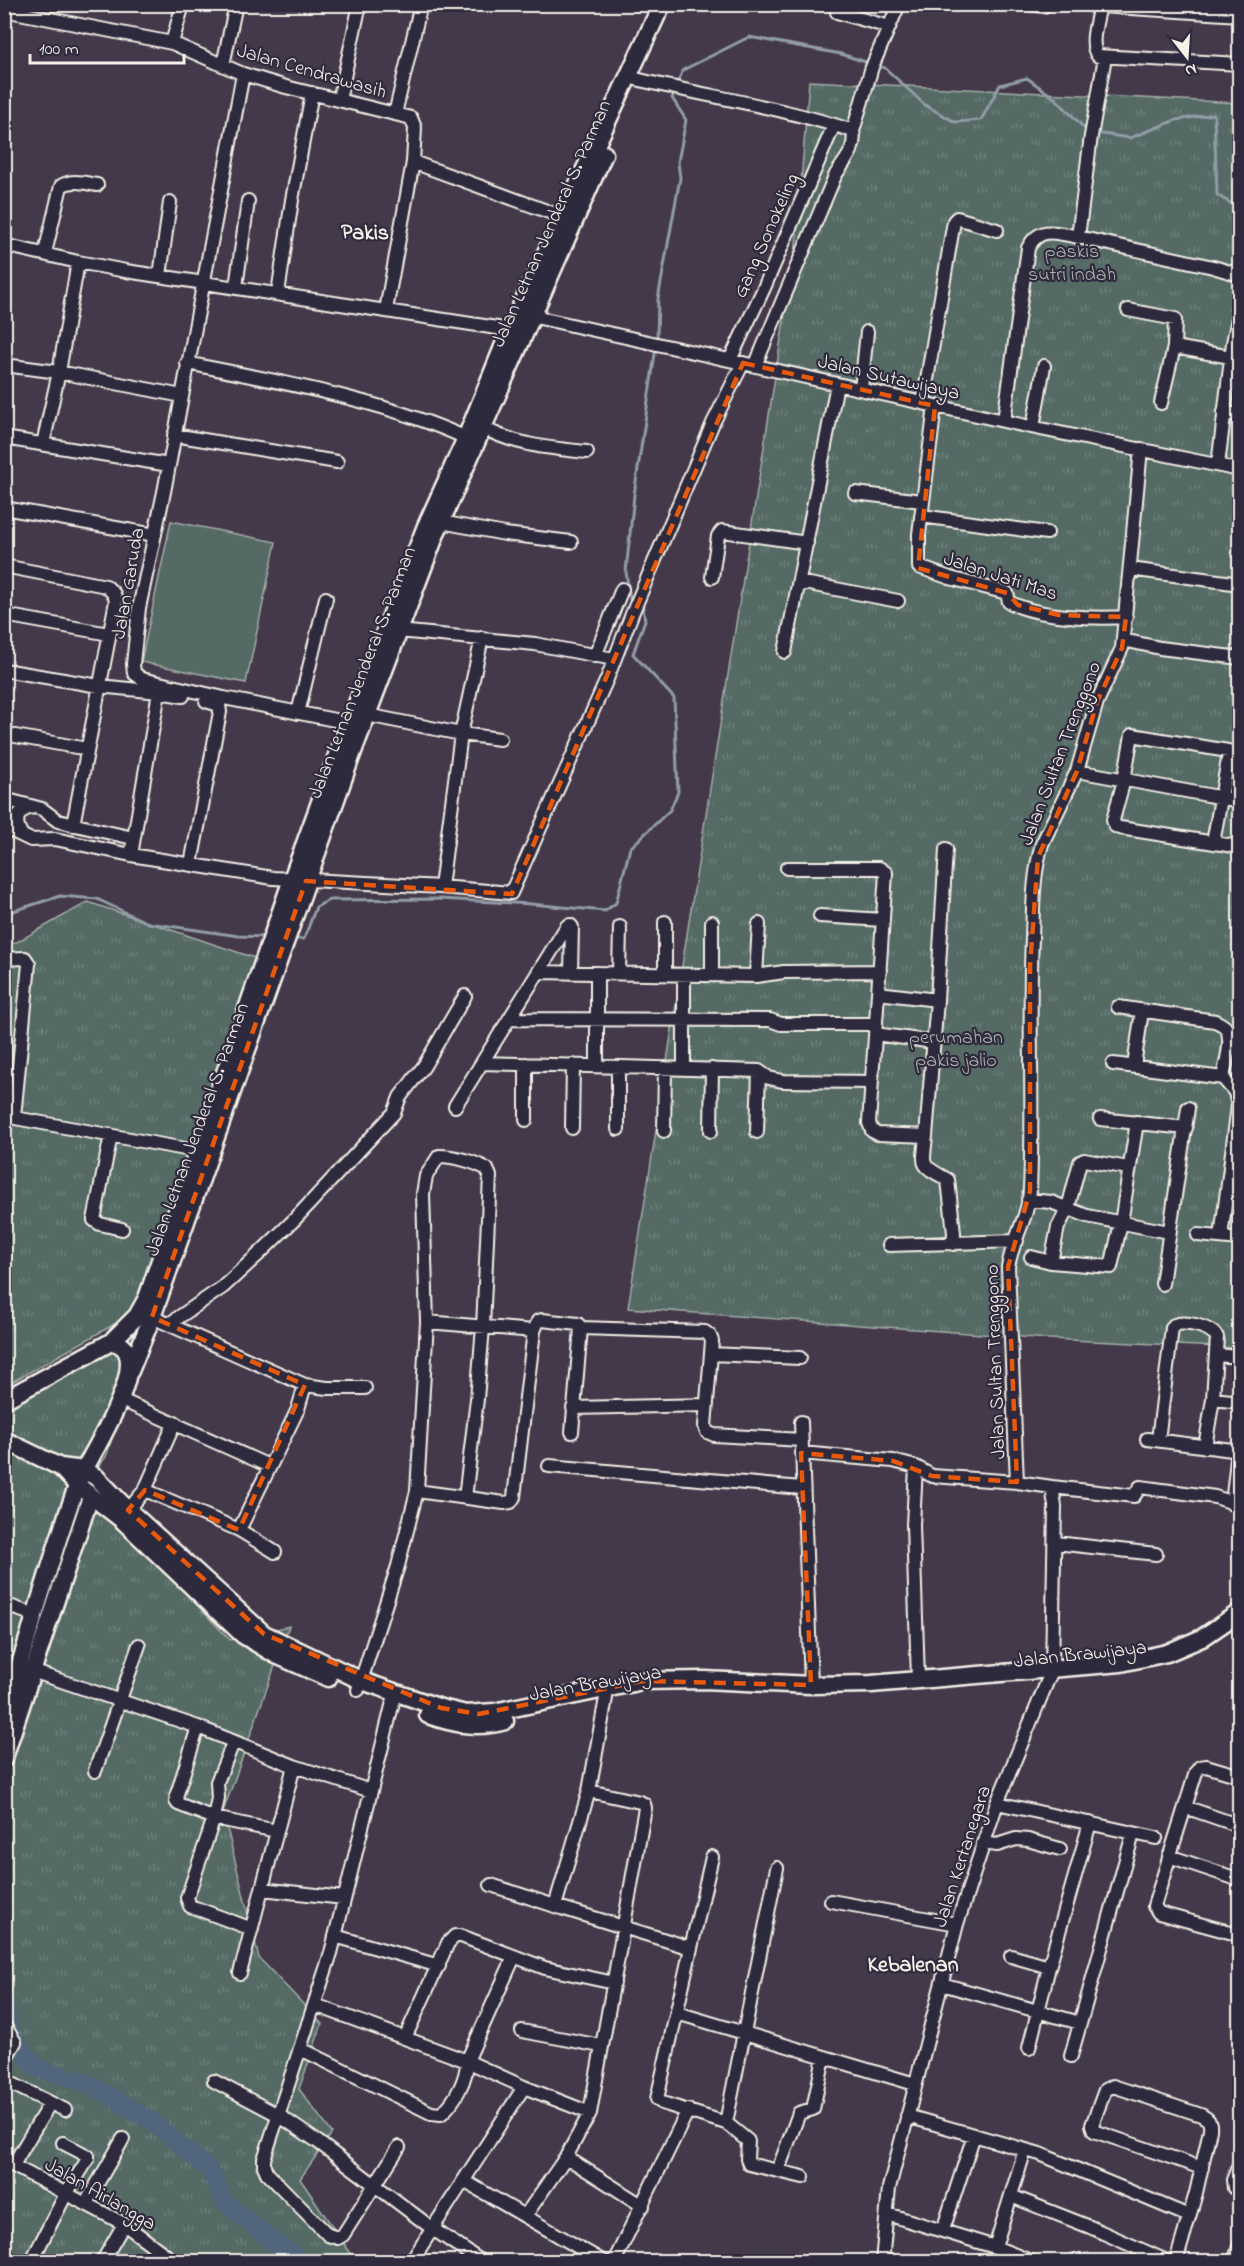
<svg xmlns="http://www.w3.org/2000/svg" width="1244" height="2266" viewBox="0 0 1244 2266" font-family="'Indie Flower',sans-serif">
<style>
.grass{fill:url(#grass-tufts);stroke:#a4aea6;stroke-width:1.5}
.pitch{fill:#546a65;stroke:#a4aea6;stroke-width:1.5}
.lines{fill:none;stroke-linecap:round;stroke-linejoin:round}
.stream{stroke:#929da8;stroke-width:3}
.river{stroke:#51657d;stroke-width:18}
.minor-casing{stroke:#f4f1e8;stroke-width:16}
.major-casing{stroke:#f4f1e8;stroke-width:20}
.highway-casing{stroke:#f4f1e8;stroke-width:21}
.minor{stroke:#2f2a3d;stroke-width:12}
.major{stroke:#2f2a3d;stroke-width:15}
.highway{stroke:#2f2a3d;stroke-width:16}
.marked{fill:none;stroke:#e8590c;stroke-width:4.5;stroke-dasharray:12 8;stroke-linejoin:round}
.labels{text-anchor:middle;stroke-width:4.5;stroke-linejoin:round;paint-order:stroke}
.street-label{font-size:20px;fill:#f4f1e8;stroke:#2f2a3d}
.park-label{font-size:20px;fill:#acb4ad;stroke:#2f2a3d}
.quarter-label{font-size:22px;font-weight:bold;fill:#f4f1e8;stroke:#2f2a3d}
</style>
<defs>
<pattern id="grass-tufts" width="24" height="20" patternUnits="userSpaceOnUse" patternTransform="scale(1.5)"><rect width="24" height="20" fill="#546a65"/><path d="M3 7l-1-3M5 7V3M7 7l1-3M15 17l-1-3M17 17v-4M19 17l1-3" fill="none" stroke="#6d807b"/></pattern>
</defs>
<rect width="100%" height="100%" fill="#44394a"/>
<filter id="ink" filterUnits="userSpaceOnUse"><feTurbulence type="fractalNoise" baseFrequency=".0167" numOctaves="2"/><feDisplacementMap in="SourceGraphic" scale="12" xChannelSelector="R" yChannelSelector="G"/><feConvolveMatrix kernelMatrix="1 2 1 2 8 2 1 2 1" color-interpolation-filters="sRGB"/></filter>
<g filter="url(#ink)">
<path class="grass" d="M 809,81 L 1239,103 L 1239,1348 L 1049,1339 L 628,1308 L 796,244 Z
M 88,902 L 255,958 L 152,1303 L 5,1386 L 5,944 L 17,942 Z
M 155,1307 L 106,1457 L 85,1485 L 5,1444 L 5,1394 Z
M 4,1445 L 101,1504 L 230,1640 L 289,1626 L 223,1812 L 259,1958 L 322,2024 L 299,2089 L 332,2133 L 300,2179 L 356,2261 L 5,2261 Z"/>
<path class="pitch" d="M 171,521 L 276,542 L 246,683 L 141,662 Z"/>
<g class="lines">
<path class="stream" d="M 875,65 L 885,68 L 925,105 L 955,122 L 981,120 L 1000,85 L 1027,78 L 1056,99 L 1088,132
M 677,84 L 683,70 L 749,37 L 841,54 L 869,63
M 1095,133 L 1130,138 L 1176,120 L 1214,114 L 1217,195 L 1232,204 L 1240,203
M 657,340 L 658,299 L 680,178 L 678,162 L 686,120 L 672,98 L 675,91
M 635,602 L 630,599 L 626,572 L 634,495 L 656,347
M 4,914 L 60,896 L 97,899 L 148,923 L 239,936 L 264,937
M 292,939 L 304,939 L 316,907 L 329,900 L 439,899 L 531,904 L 605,911 L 616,903 L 630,848 L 670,810 L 678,792 L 674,698 L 633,654 L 645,620 L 643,608 L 640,606"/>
<path class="river" d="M 4,2003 L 11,2035 L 36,2068 L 88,2083 L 151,2121 L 208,2168 L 226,2203 L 270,2239 L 303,2262"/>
<defs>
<path id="minor" d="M 1029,4 L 1044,6
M 1100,4 C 1098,19 1088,44 1098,56 L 1240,64
M 1100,6 L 1240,15
M 4,10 L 172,43 L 243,74 L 286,87 L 411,118 L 415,128 L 413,162 L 563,217
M 837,12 L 889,27
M 172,43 L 183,4
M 223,65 L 236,4
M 243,74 L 164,492 L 139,608 L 133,664 L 134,673 L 142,679 L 224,698 L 350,723
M 636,79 C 709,97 782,107 853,131 C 857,150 844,161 835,176 L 755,366
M 339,100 L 360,4
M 395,114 L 421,4
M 853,131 L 872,67 L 899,4
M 1078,237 L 1213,267 L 1240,275
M 4,245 L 78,262 L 126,271 L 510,330
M 45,253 L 61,186 C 72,179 85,183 97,185
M 160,276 L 170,202
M 236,287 L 248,201
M 278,293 L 292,200 L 312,93
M 386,310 L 413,162
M 1128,310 L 1175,319 L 1174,347 L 1231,357
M 531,316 L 1026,426 L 1240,470
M 730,360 L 764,288 L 834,125
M 187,363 C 278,382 381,399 466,438
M 4,365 L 59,372 L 182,396
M 861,389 L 867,332
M 923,403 L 954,221 L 957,218 L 997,230
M 1161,403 L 1174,347
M 935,406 L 919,534 L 919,567 L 950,578 L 1007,593 L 1009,602 C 1038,617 1093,619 1126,617
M 1224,412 L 1240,415
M 1004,421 L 1028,248 C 1040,225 1057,233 1078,237 L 1091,136 L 1105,57
M 1033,427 L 1044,366
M 483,428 C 519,446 547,448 587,452
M 174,435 L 337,462
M 4,438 L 169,465
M 43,444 L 59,372 L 78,262
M 1218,465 L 1233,343 L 1240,308
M 855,493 L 922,501
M 4,508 L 155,535
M 921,516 L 1047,533
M 441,522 L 505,534 L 571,542
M 4,566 L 106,586 L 114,594 L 116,601 L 73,825
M 1130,569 L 1240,584
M 712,577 L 718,536 L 722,531 L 807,543
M 799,582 L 898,601
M 4,615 L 109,634
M 398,631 L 535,644 L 614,659
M 1123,640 L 1160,648 L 1240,658
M 785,652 L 837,384
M 595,656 L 622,589
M 4,670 L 99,686 L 159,692 L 183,696
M 298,713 L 326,598
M 367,715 L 461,734 L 500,739
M 4,734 L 87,749
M 1077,771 L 1240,801
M 4,799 L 42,809 L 58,821 L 133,838
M 4,827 L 31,840 L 55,839 L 131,855 L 273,878 L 441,887 L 511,893 L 607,679 L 632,614 L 713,423 L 743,363
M 22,835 C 13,821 17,810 33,807
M 1213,843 L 1229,754 L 1228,751 L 1132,735 L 1124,780 L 1113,820 L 1115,826 L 1120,828 L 1240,847
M 131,855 L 159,692
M 191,864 L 220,712 L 219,705 L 206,701
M 787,868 L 879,868 L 886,873 L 878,993 L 937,1000 L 926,1136 C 923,1169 919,1163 948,1180 L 954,1233 L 953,1244
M 441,887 L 461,734 L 482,638
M 820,916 L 883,920
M 4,959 L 25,958 L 29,964 L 14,1117
M 538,972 L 756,976 L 784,972 L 880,971
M 597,973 L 597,1066
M 619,973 L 620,927
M 665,974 L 665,922
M 684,975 L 684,1068
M 712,975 L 712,922
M 756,976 L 759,924
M 878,993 L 869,1123 L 872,1131 L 878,1134 L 926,1136
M 937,1000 L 946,849
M 1118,1007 L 1215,1021 C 1219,1023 1225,1025 1227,1030 C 1233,1042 1225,1065 1223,1078
M 509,1019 L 770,1020 L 781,1024 L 876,1024
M 875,1034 L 934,1042
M 482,1063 L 759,1071 L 769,1078 L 782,1081 L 872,1082
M 1113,1064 L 1223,1078 L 1235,1092 L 1238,1106 L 1221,1237
M 1134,1066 L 1142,1011
M 455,1106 L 567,926 L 570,925 L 572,927 L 571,973
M 4,1116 L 196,1151
M 1100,1119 L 1186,1128
M 526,1120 L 526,1064
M 572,1128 L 573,1065
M 618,1129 L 618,1067
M 664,1131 L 665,1068
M 711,1131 L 712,1069
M 757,1132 L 759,1071
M 111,1135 L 94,1220 L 100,1224 L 122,1229
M 1028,1200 L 1051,1202 L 1087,1216 L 1169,1232
M 1198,1235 L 1240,1239
M 889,1245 L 1017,1241
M 1031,1257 L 1051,1262 L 1111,1267 L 1121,1223 L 1137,1122
M 1051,1262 L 1058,1227 L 1068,1208 L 1080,1162 L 1084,1160 L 1128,1168
M 1162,1284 L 1188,1108
M 152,1317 L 305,1385 L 327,1388 L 365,1388
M 169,1324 L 223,1287 L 261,1252 L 295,1219 L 394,1113 L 400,1097 L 424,1066 L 465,996
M 534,1331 L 538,1321 L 542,1320 L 578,1324 L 581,1328 L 705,1332 L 710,1336 L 712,1341 L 705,1426 L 707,1432 L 714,1435 L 801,1440
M 711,1354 L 800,1358
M 1216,1355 L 1240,1357
M 119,1399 L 269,1466
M 1213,1399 L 1240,1402
M 573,1408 L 707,1405
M 801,1422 L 811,1685
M 572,1432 L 581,1328
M 1147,1439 L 1240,1451
M 1158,1440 L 1172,1328 L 1174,1325 C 1186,1321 1209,1326 1217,1337 L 1213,1399 L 1205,1447
M 801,1453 L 893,1461 L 916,1467 L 932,1476 L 1017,1482
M 549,1466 L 802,1488
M 916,1467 L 913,1525 L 918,1680
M 1052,1487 L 1134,1496 L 1140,1487 L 1215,1497 L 1240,1505
M 145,1490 L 175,1422
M 417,1491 L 504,1503 L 511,1502 L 514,1497 L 534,1331 L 427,1322
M 1232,1504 L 1238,1451
M 123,1516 L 145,1490 L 239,1530 L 275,1552
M 239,1530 L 298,1409 L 305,1385
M 1056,1543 L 1156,1554
M 4,1604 L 34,1615
M 26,1669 L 198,1727 L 294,1766 L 371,1791
M 358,1690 L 398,1566 L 417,1491 L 427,1322 L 423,1194 L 426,1176 L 439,1156 C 454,1156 475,1162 487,1169 L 490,1176 L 483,1327 L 477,1399 L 465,1498
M 606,1698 L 589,1791 L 555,1906 L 691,1948 L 657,2099 L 662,2103 L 726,2123 L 748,2141 L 747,2159 L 749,2164 L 803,2177
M 393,1702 L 331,1953 L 264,2159 L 264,2166 L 267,2173 L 328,2235 L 338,2238 L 343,2235 L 399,2147
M 198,1727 L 177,1794 L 176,1801 L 178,1804 L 214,1818 L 277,1831
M 233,1743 L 217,1782 L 218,1798 L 214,1818 L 187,1898 L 190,1906 L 252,1929
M 95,1771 L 139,1645
M 1240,1776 L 1206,1766 L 1200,1767 L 1196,1772 L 1154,1906 L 1159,1913 L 1240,1935
M 997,1803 L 1156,1838
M 1185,1807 L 1240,1826
M 983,1843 L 997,1845 L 1016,1839 L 1028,1840 L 1060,1849
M 1169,1856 L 1240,1880
M 491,1885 L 555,1906
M 262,1889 L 344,1898
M 831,1901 L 957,1924
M 335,1936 L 439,1966
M 691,1948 L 712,1857
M 1011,1956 L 1049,1967
M 240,1973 L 294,1766
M 942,1984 L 1080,2023
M 315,2005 L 467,2061 L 524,2087 L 590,2113
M 677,2013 L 915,2084
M 4,2025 L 15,2042 L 4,2061
M 522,2031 L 601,2046
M 405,2038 L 448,1943 L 455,1936 L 461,1936 L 545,1968 L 614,1983
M 1029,2048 L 1049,1967 L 1090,1823
M 301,2049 L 431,2113 L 441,2114 C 455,2102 467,2079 467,2061 L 514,1957
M 1071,2056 L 1133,1834
M 4,2080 L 65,2110
M 214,2081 L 280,2116 L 318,2142 L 433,2229 L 482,2262
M 907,2116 L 1040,2154 L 1189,2216
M 726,2123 L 777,1868
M 566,2157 L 643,2206
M 4,2161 L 124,2224 L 175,2262
M 1240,2163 L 1233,2180 L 1234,2188 L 1240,2191
M 13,2165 L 50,2103
M 778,2170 L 799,2113 L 813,2109 L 824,2057
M 464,2181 L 604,2262
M 1011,2196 L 1090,2227 L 1169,2262
M 86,2203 L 123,2139
M 887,2214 L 995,2247 L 1033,2262
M 525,2216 L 566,2157 L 590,2113 L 645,1808 L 644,1804 L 640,1802 L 589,1791
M 943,2230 L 974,2135
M 995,2247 L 1025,2150
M 31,2262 L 66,2194 L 88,2159 L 88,2156 L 63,2143
M 102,2262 L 124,2224
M 411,2262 L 524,2087
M 614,2262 L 688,2110
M 882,2262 L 889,2188 L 957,1924 L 997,1803 L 1052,1670 L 1055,1506 L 1052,1487 L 1017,1482 L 1008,1267 C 1012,1241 1029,1216 1030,1189 C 1034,1106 1028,1022 1032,939 C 1033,907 1033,874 1042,844 L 1077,771 L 1097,702 L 1122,648 L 1141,449
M 1176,2262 L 1196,2193 L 1210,2130 C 1211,2121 1208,2119 1201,2115 L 1113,2086 L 1105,2090 L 1092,2125 L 1094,2131 L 1202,2168
M 1234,2262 L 1240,2244"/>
<path id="major" d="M 4,1711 C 30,1636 50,1559 77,1485
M 4,1759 L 91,1495"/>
<path id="highway" d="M 130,1371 L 152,1317 L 351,757 L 437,531 L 604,154
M 4,1400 L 111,1342 L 137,1316 L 147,1298 L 291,882 L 340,747 L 426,526 L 466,438 L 510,330 L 662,4
M 4,1440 L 60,1467 L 84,1470 L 96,1477 L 128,1510 L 264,1634 L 362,1681 L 441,1708 L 466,1714 L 494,1712 L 643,1681 L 704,1680 L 811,1685 L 871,1684 L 1121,1663 L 1167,1653 L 1202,1638 L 1240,1612
M 60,1467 L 77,1485 L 121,1519 L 243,1635 L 276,1655 L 328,1678
M 80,1478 C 89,1457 162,1347 111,1342
M 428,1715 C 454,1724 478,1729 505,1721"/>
</defs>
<use href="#minor" class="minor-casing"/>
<use href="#major" class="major-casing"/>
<use href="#highway" class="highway-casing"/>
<use href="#minor" class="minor"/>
<use href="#major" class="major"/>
<use href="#highway" class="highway"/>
</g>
</g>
<path class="marked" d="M 743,363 L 935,406 L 918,568 L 1007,593 L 1018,605 L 1059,615 L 1126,617 L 1122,648 L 1097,702 L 1077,771 L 1038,857 L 1030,966 L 1030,1191 L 1008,1267 L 1017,1482 L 932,1476 L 893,1461 L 801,1453 L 811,1685 L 643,1681 L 479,1714 L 441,1708 L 264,1634 L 128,1510 L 145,1490 L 239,1530 L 305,1385 L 152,1317 L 306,881 L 512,894 Z"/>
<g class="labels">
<g class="street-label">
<text transform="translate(312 70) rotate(16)" y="7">Jalan Cendrawasih</text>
<text transform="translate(550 223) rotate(-66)" y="7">Jalan Letnan Jenderal S. Parman</text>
<text transform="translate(765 235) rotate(-66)" y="7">Gang Sonokeling</text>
<text transform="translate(889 376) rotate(13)" y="7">Jalan Sutawijaya</text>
<text transform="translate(1001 575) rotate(18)" y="7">Jalan Jati Mas</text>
<text transform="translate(127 583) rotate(-80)" y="7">Jalan Garuda</text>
<text transform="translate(361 672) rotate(-69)" y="7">Jalan Letnan Jenderal S. Parman</text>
<text transform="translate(1059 753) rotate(-69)" y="7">Jalan Sultan Trenggono</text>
<text transform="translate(196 1129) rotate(-70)" y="7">Jalan Letnan Jenderal S. Parman</text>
<text transform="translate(994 1362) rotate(-92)" y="7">Jalan Sultan Trenggono</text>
<text transform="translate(1080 1653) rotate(-6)" y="7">Jalan Brawijaya</text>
<text transform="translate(595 1682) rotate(-10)" y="7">Jalan Brawijaya</text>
<text transform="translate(961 1856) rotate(-72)" y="7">Jalan Kertanegara</text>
<text transform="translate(101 2193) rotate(30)" y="7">Jalan Airlangga</text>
</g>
<g class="park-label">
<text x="1072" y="257">paskis<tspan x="1072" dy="23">sutri indah</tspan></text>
<text x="956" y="1043">perumahan<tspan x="956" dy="23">pakis jalio</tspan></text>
</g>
<g class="quarter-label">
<text x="365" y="239">Pakis</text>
<text x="913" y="1971">Kebalenan</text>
</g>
</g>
<rect width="1244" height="2266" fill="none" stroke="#2f2a3d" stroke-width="24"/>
<rect x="12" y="12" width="1220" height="2242" fill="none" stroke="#f4f1e8" stroke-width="2" filter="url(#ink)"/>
<g transform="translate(1187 57) rotate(163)" stroke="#2f2a3d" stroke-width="4.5" paint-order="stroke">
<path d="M0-4.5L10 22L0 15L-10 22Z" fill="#f4f1e8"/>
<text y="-9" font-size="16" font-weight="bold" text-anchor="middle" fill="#f4f1e8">N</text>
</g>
<path d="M30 54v9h154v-9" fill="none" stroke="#f4f1e8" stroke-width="3"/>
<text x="39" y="54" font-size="18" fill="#f4f1e8" stroke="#2f2a3d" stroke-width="4.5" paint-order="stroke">100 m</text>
</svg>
